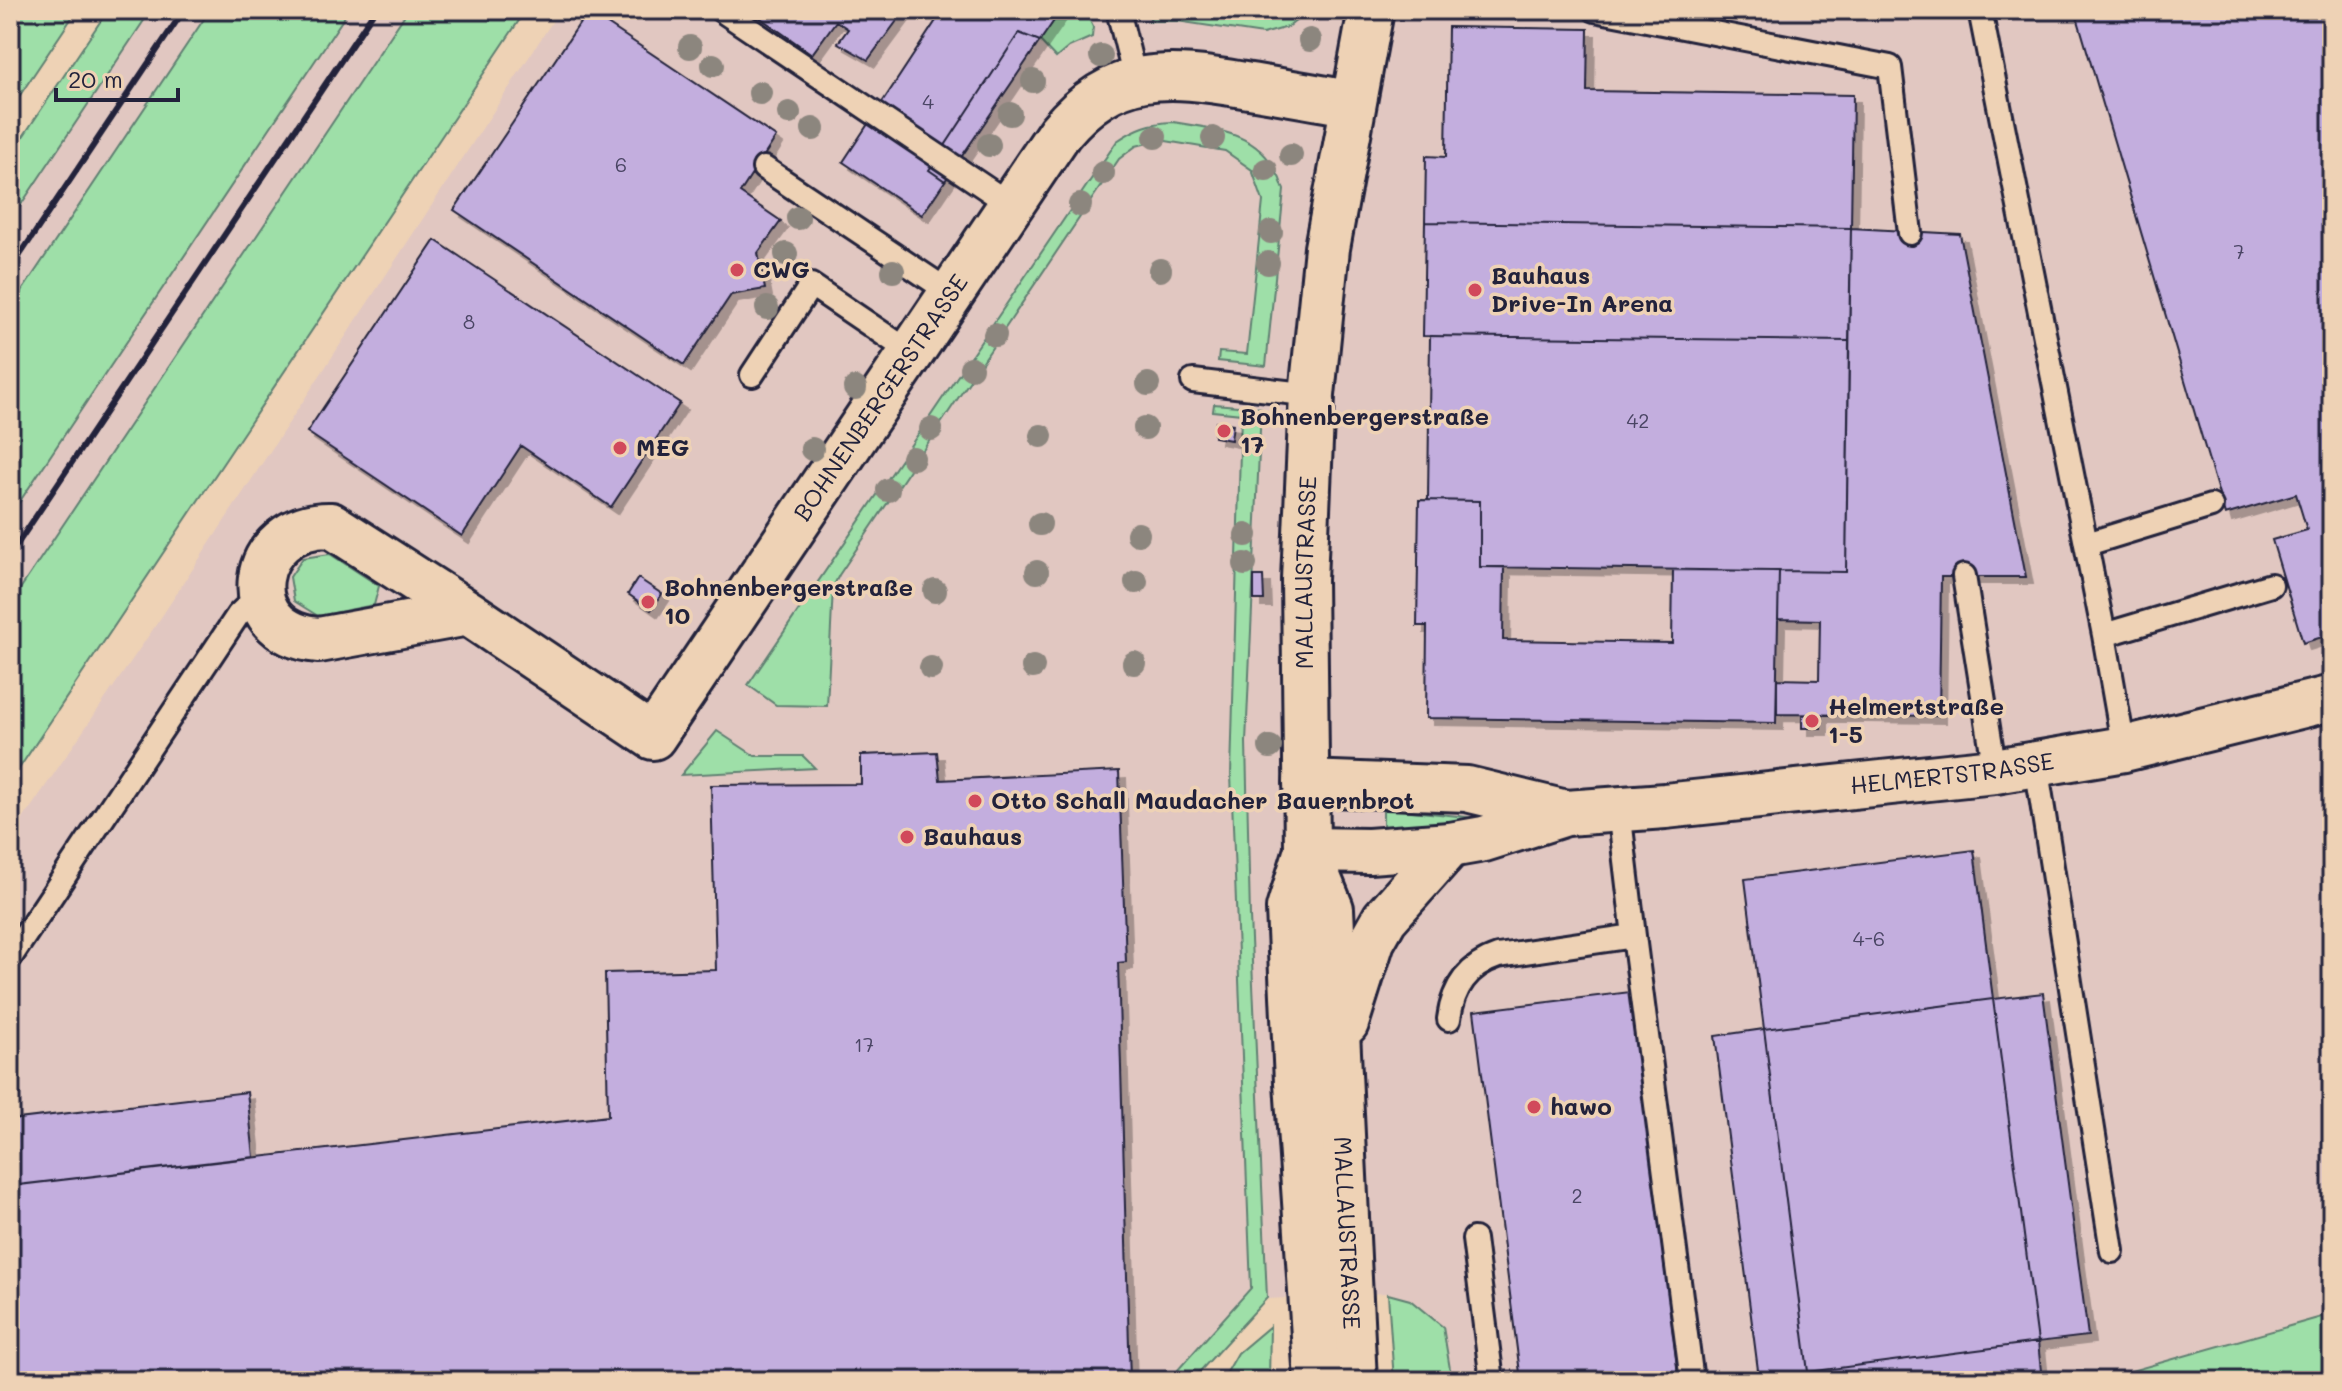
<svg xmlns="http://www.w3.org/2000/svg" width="2342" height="1391" viewBox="0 0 2342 1391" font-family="Mali,sans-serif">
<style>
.built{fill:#e1c7c1}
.green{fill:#9edfa8;stroke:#608072;stroke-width:2}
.building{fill:#c3aede;stroke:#22223b;stroke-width:2;filter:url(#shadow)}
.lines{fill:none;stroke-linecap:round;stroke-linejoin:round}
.service-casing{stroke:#22223b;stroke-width:28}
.minor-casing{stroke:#22223b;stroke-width:50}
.tertiary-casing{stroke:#22223b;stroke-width:50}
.service{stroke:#eed2b5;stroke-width:22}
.minor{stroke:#eed2b5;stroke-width:44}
.tertiary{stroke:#eed2b5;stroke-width:44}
.rail{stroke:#22223b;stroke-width:6}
.tree{fill:#8c867e}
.poi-dot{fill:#d1495b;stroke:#eed2b5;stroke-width:3}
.labels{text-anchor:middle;stroke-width:7;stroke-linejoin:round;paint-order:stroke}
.number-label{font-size:20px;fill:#4a4564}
.poi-label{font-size:24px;font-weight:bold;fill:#22223b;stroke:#eed2b5;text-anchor:start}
.street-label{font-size:24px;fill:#22223b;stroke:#eed2b5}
</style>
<defs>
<filter id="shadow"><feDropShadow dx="7" dy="7" stdDeviation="0" flood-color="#0004"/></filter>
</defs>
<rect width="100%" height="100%" fill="#eed2b5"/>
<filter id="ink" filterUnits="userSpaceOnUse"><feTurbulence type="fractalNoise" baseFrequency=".0125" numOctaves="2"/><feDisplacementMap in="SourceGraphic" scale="16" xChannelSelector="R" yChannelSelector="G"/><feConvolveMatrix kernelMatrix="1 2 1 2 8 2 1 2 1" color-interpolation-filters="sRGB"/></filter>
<g filter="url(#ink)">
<path class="built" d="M 151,10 L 210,10 L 10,309 L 10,221 Z
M 349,10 L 408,10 L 10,604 L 10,516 Z
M 560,10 L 2332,10 L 2332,1313 L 2096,1381 L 1452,1381 L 1443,1327 L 1410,1300 L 1388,1293 L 1267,1299 L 1191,1381 L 10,1381 L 10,838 L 160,619 Z"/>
<path class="green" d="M 10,10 L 77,10 L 10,110 Z
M 108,10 L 151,10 L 10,221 L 10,156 Z
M 210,10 L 349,10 L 10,516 L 10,309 Z
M 408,10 L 526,10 L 10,782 L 10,604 Z
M 1059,10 L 1085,10 L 1093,27 L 1092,37 L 1069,47 L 1056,58 L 1040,41 Z
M 1154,10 L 1236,10 L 1243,13 L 1245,10 L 1310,10 L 1288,27 L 1263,34 L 1177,21 L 1149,21 Z
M 1173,122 C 1223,130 1267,134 1284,190 L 1266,366 L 1218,361 L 1219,352 L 1247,354 L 1263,201 L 1252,170 L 1225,151 L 1160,140 L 1136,146 L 1119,159 L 839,575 L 833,587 L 827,706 L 776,705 L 748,685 L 1117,141 C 1136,128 1150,123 1173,122 Z
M 1214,404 L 1261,408 L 1246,742 L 1250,917 L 1267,1298 L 1191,1381 L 1168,1381 L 1251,1288 L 1231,774 L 1241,414 L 1213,411 Z
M 330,554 L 379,586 L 374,605 L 318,616 L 294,601 L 290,577 L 303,558 Z
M 717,731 L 755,756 L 803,756 L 815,768 L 681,775 Z
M 1383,808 L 1486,819 L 1383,835 Z
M 1388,1294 L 1410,1300 L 1443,1327 L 1452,1381 L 1394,1381 Z
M 2332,1313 L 2332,1381 L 2096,1381 L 2332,1314 Z
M 1270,1326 L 1269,1381 L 1222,1381 L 1238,1353 Z"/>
<path class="building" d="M 749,10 L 905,10 L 868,60 L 838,43 L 848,29 L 836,21 L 812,54 Z
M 930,10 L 1060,12 L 1040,41 L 1019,33 L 929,170 L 945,181 L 922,215 L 843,162 L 939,16 Z
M 2075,10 L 2332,10 L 2332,634 L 2303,643 L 2272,540 L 2307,530 L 2296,494 L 2225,515 Z
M 588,11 L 776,137 L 740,193 L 781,221 L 758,253 L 765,289 L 731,295 L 684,365 L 454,210 Z
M 1448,27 L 1588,29 L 1587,91 L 1853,95 L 1851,228 L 1425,222 L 1426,156 L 1446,157 Z
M 1019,33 L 1040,41 L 945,181 L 929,170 Z
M 1425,222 L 1851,228 L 1849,341 L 1423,336 Z
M 1851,228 L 1960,234 L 2026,577 L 1941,577 L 1939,716 L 1777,714 L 1777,679 L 1819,680 L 1820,620 L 1778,619 L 1779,571 L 1846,572 Z
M 435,240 L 680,403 L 611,507 L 521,446 L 462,536 L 307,432 Z
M 1430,336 L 1849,341 L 1846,572 L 1480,567 L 1480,501 L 1428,500 Z
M 1216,422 L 1233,424 L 1231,440 L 1214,437 Z
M 1419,500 L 1480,501 L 1480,567 L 1504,567 L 1503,640 L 1672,643 L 1673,570 L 1779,571 L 1776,723 L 1426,718 L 1427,626 L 1417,626 Z
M 1254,576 L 1263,576 L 1264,600 L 1254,600 Z
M 638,578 L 662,594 L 651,610 L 628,594 Z
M 1802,715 L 1821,715 L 1821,728 L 1802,728 Z
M 937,752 L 940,780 L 1119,771 L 1126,962 L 1118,963 L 1130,1381 L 10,1381 L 10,1186 L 608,1116 L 605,973 L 716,970 L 711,785 L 861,784 L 861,755 Z
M 1974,850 L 1993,999 L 1764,1029 L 1745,879 Z
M 1630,992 L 1679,1381 L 1521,1381 L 1474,1011 Z
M 2043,993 L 2088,1336 L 2038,1342 L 1993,999 Z
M 1993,999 L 2038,1342 L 1808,1372 L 1764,1029 Z
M 1764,1029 L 1808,1372 L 1759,1378 L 1715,1036 Z
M 247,1092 L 254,1157 L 10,1186 L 10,1120 Z
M 2038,1342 L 2042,1381 L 1810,1381 L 1808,1372 Z"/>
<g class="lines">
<defs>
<path id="service" d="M 721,10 L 1011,205
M 1118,10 L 1135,79
M 1595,10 L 1890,67 L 1910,233
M 1980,10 L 2104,635 L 2124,749
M 764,168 L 951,293
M 752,375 L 811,285 L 913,354
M 1193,381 L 1312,395
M 2087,544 L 2211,506
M 1964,576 L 1995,771
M 2104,635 L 2271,585
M 2036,764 L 2112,1251
M 1634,936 L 1692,1381
M 10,958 L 238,615 L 260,594
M 1449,1019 C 1453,987 1468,966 1498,956 L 1634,936 L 1619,810
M 1474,1239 L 1492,1381"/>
<g id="minor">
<path id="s1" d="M 468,613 L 319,640 C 231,633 248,523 331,525 L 468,613 L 653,737 L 1060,132 C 1114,67 1167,72 1244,85 C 1280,91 1317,97 1353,104"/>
</g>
<g id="tertiary">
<path d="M 1306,783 L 1467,789 L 1566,813"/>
<path id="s2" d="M 1307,850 L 1369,851 L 1450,845 L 1484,839 L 1566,813 L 1665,806 L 1995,771 L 2124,749 L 2332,698"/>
<path id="s3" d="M 1307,850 L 1331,909 L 1354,1381"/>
<path d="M 1346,1023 L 1372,941 L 1385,918 L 1450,845"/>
<path id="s4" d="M 1317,1381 L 1297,1082 L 1289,909 L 1307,850 L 1304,580 L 1312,395 L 1327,248 L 1371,10"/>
</g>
</defs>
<use href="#service" class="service-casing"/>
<use href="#minor" class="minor-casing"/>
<use href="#tertiary" class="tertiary-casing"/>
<use href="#service" class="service"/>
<use href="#minor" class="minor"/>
<use href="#tertiary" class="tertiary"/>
<path class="rail" d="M 10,270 L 184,10
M 10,555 L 375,10"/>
</g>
<g class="tree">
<circle cx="1310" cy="40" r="12"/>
<circle cx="690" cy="47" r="12"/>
<circle cx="1101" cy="56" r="12"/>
<circle cx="713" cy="65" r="12"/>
<circle cx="1033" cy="81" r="12"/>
<circle cx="760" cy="93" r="12"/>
<circle cx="789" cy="113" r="12"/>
<circle cx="1010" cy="114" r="12"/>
<circle cx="813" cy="129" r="12"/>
<circle cx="1155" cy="137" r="12"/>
<circle cx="1213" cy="138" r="12"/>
<circle cx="989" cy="145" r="12"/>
<circle cx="1291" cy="155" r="12"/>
<circle cx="1266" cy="170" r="12"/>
<circle cx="1103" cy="173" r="12"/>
<circle cx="1080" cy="205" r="12"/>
<circle cx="798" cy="218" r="12"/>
<circle cx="1271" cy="232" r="12"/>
<circle cx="786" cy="254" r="12"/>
<circle cx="1268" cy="263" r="12"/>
<circle cx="1160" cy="270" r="12"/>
<circle cx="893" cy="271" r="12"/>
<circle cx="767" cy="308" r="12"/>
<circle cx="995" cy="335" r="12"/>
<circle cx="971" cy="368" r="12"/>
<circle cx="1148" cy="384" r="12"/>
<circle cx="855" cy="388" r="12"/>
<circle cx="1145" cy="428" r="12"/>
<circle cx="931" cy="429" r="12"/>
<circle cx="1041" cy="436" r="12"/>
<circle cx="812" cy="449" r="12"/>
<circle cx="913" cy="458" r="12"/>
<circle cx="888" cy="490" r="12"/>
<circle cx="1040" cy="524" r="12"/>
<circle cx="1138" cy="534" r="12"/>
<circle cx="1246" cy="535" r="12"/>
<circle cx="1245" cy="564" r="12"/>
<circle cx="1037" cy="572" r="12"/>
<circle cx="1136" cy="582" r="12"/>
<circle cx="935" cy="591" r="12"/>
<circle cx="1134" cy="663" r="12"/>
<circle cx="1033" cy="667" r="12"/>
<circle cx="931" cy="668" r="12"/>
<circle cx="1270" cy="747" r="12"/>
</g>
</g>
<g class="poi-dot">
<circle cx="737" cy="270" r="8"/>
<circle cx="1475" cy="290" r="8"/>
<circle cx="1224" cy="431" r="8"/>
<circle cx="620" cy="448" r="8"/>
<circle cx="648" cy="602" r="8"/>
<circle cx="1812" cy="721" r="8"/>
<circle cx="975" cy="801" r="8"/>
<circle cx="907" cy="837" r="8"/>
<circle cx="1534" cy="1107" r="8"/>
</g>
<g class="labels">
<g class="number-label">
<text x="928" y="109">4</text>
<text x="621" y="172">6</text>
<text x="2239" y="259">7</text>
<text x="469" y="329">8</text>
<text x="1638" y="428">42</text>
<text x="1869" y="946">4-6</text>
<text x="864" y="1052">17</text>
<text x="1577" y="1203">2</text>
</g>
<g class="poi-label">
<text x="753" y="278">CWG</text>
<text x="1491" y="284">Bauhaus<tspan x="1491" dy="28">Drive-In Arena</tspan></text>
<text x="1240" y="425">Bohnenbergerstraße<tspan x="1240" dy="28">17</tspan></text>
<text x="636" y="456">MEG</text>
<text x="664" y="596">Bohnenbergerstraße<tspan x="664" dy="28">10</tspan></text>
<text x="1828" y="715">Helmertstraße<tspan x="1828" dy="28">1-5</tspan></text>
<text x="991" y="809">Otto Schall Maudacher Bauernbrot</text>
<text x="923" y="845">Bauhaus</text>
<text x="1550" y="1115">hawo</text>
</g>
<g class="street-label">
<text dy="8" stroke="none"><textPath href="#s1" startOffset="1138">BOHNENBERGERSTRASSE</textPath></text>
<text dy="8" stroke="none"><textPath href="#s4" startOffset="812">MALLAUSTRASSE</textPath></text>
<text dy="8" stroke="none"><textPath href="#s2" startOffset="652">HELMERTSTRASSE</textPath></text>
<text dy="8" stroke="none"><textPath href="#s3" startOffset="388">MALLAUSTRASSE</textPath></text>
</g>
</g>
<rect width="2342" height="1391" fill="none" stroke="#eed2b5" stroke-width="40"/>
<rect x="20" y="20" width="2302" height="1351" fill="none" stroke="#22223b" stroke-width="3" filter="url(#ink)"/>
<path d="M56 88v12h122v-12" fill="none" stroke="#22223b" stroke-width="4"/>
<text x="68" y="88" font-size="24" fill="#22223b" stroke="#eed2b5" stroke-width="6" paint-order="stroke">20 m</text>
</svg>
